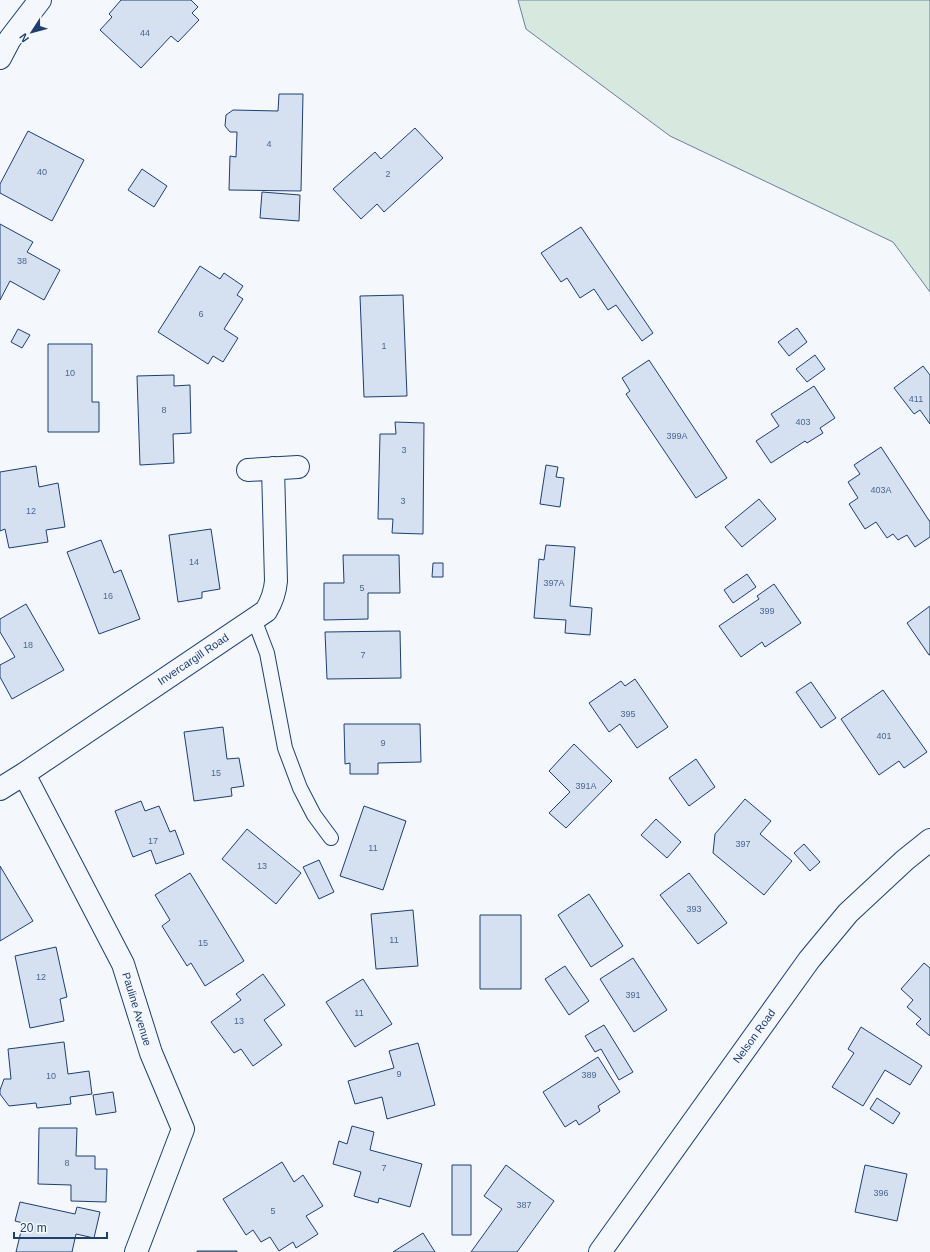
<svg xmlns="http://www.w3.org/2000/svg" width="930" height="1252" viewBox="0 0 930 1252" font-family="Helvetica,sans-serif">
<style>
.green{fill:#d7e8df;stroke:#687fa3}
.building{fill:#d5e0f0;stroke:#1d3f73}
.lines{fill:none;stroke-linecap:round;stroke-linejoin:round}
.lane-casing{stroke:#1d3f73;stroke-width:16}
.street-casing{stroke:#1d3f73;stroke-width:24}
.secondary-casing{stroke:#1d3f73;stroke-width:24}
.lane{stroke:#f4f7fb;stroke-width:14}
.street{stroke:#f4f7fb;stroke-width:22}
.secondary{stroke:#f4f7fb;stroke-width:22}
.labels{text-anchor:middle;stroke-width:3;stroke-linejoin:round;paint-order:stroke}
.number-label{font-size:9px;fill:#4b6792}
.street-label{font-size:11px;fill:#1d3f73;stroke:#f4f7fb}
</style>
<rect width="100%" height="100%" fill="#f4f7fb"/>
<path class="green" d="M 518,0 L 930,0 L 930,292 L 893,242 L 670,136 L 526,29 Z"/>
<path class="building" d="M 121,0 L 191,0 L 198,7 L 192,13 L 199,20 L 178,42 L 171,36 L 141,68 L 100,30 L 112,17 L 109,14 Z
M 279,94 L 303,94 L 301,191 L 229,190 L 230,156 L 236,157 L 237,132 L 230,132 L 225,126 L 226,115 L 233,110 L 278,111 Z
M 415,128 L 443,158 L 384,212 L 377,204 L 361,219 L 333,189 L 375,152 L 381,159 Z
M 28,131 L 84,160 L 52,221 L 0,193 L 0,184 Z
M 142,169 L 167,186 L 154,207 L 128,190 Z
M 262,192 L 300,195 L 299,221 L 260,218 Z
M 0,224 L 33,242 L 27,252 L 60,270 L 44,300 L 10,281 L 0,300 Z
M 581,227 L 653,333 L 642,341 L 616,305 L 608,310 L 594,289 L 580,298 L 567,278 L 561,282 L 541,253 Z
M 200,266 L 220,279 L 224,273 L 243,286 L 237,295 L 243,299 L 224,329 L 238,338 L 223,362 L 213,356 L 208,364 L 158,332 Z
M 403,295 L 407,396 L 364,397 L 360,296 Z
M 797,328 L 807,342 L 789,356 L 778,342 Z
M 18,329 L 30,335 L 22,348 L 11,342 Z
M 48,344 L 92,344 L 92,402 L 99,402 L 99,432 L 48,432 Z
M 815,355 L 825,369 L 807,382 L 796,369 Z
M 649,360 L 727,478 L 696,498 L 626,394 L 630,391 L 622,378 Z
M 923,366 L 930,375 L 930,424 L 920,410 L 914,414 L 894,388 Z
M 174,375 L 174,386 L 190,385 L 191,433 L 173,434 L 174,463 L 140,465 L 137,376 Z
M 814,386 L 835,418 L 820,428 L 823,433 L 807,443 L 805,441 L 771,463 L 756,441 L 779,426 L 771,414 Z
M 395,422 L 424,423 L 423,534 L 392,533 L 393,519 L 378,519 L 380,434 L 396,434 Z
M 881,447 L 930,522 L 930,537 L 915,547 L 907,535 L 898,540 L 893,534 L 887,538 L 876,522 L 865,529 L 849,504 L 858,498 L 848,482 L 860,474 L 854,465 Z
M 546,465 L 558,467 L 556,477 L 564,478 L 560,507 L 540,504 Z
M 36,466 L 39,487 L 58,483 L 65,527 L 46,530 L 48,542 L 9,548 L 5,529 L 0,531 L 0,472 Z
M 759,499 L 776,519 L 742,547 L 725,527 Z
M 211,529 L 220,589 L 202,592 L 202,598 L 178,602 L 169,535 Z
M 101,540 L 114,573 L 121,570 L 140,619 L 99,634 L 67,552 Z
M 546,545 L 575,547 L 570,606 L 592,608 L 590,635 L 565,633 L 566,620 L 534,618 L 539,559 L 544,560 Z
M 343,555 L 399,555 L 400,593 L 368,593 L 368,619 L 324,620 L 324,583 L 344,583 Z
M 433,563 L 443,563 L 443,577 L 432,577 Z
M 747,574 L 756,587 L 733,603 L 724,590 Z
M 774,584 L 801,623 L 765,647 L 762,642 L 741,657 L 719,626 L 759,599 L 757,596 Z
M 26,604 L 64,670 L 12,699 L 0,677 L 0,665 L 15,657 L 0,632 L 0,619 Z
M 930,606 L 930,655 L 929,655 L 907,623 Z
M 400,631 L 401,678 L 327,679 L 325,632 Z
M 635,679 L 668,727 L 637,748 L 620,724 L 609,732 L 589,703 L 621,681 L 625,686 Z
M 811,682 L 836,718 L 821,728 L 796,692 Z
M 883,690 L 927,752 L 904,768 L 899,761 L 879,775 L 841,719 Z
M 344,724 L 420,724 L 421,762 L 378,763 L 378,774 L 350,774 L 350,763 L 345,764 Z
M 223,727 L 227,759 L 239,758 L 244,786 L 231,788 L 232,796 L 194,801 L 184,732 Z
M 574,744 L 612,781 L 566,828 L 549,813 L 570,792 L 549,771 Z
M 696,759 L 715,787 L 689,806 L 669,778 Z
M 745,799 L 771,821 L 760,834 L 792,861 L 764,895 L 713,853 L 715,834 Z
M 141,801 L 145,811 L 159,806 L 170,832 L 175,830 L 184,854 L 156,864 L 151,850 L 133,857 L 115,811 Z
M 364,806 L 406,821 L 383,890 L 340,876 Z
M 656,819 L 681,842 L 667,858 L 641,835 Z
M 247,829 L 301,873 L 276,904 L 222,859 Z
M 804,844 L 820,862 L 810,871 L 794,853 Z
M 319,860 L 334,892 L 319,899 L 303,867 Z
M 0,866 L 33,921 L 0,941 Z
M 190,873 L 244,961 L 205,986 L 191,963 L 187,966 L 162,926 L 170,920 L 155,895 Z
M 689,873 L 727,923 L 698,944 L 660,895 Z
M 589,894 L 623,946 L 591,967 L 558,915 Z
M 413,910 L 418,966 L 376,969 L 371,914 Z
M 480,915 L 521,915 L 521,989 L 480,989 Z
M 56,947 L 67,997 L 60,999 L 64,1021 L 30,1028 L 15,956 Z
M 633,958 L 667,1010 L 634,1032 L 600,979 Z
M 924,963 L 930,968 L 930,1036 L 916,1024 L 921,1019 L 907,1007 L 913,1000 L 901,989 Z
M 565,966 L 589,1001 L 569,1015 L 545,979 Z
M 263,974 L 285,1005 L 264,1020 L 282,1045 L 253,1066 L 241,1049 L 234,1053 L 211,1022 L 241,1000 L 236,994 Z
M 363,979 L 392,1024 L 355,1047 L 326,1002 Z
M 604,1025 L 633,1072 L 619,1080 L 601,1049 L 595,1052 L 585,1036 Z
M 861,1027 L 922,1066 L 910,1085 L 885,1070 L 863,1106 L 832,1087 L 854,1053 L 848,1049 Z
M 64,1042 L 68,1074 L 89,1071 L 92,1094 L 70,1097 L 71,1104 L 37,1108 L 36,1103 L 9,1106 L 0,1094 L 0,1090 L 4,1079 L 11,1079 L 8,1049 Z
M 418,1043 L 435,1105 L 387,1119 L 382,1097 L 355,1104 L 348,1081 L 394,1068 L 389,1051 Z
M 598,1057 L 620,1092 L 598,1106 L 600,1111 L 579,1125 L 576,1120 L 565,1127 L 543,1092 Z
M 113,1092 L 116,1112 L 96,1115 L 93,1095 Z
M 877,1098 L 900,1113 L 893,1124 L 870,1109 Z
M 352,1126 L 374,1132 L 370,1150 L 422,1164 L 410,1207 L 379,1198 L 378,1203 L 354,1196 L 361,1172 L 333,1164 L 339,1141 L 347,1144 Z
M 39,1128 L 77,1128 L 76,1156 L 95,1156 L 95,1169 L 107,1169 L 106,1202 L 71,1201 L 71,1185 L 38,1184 Z
M 282,1162 L 294,1182 L 303,1175 L 323,1206 L 306,1216 L 318,1234 L 296,1248 L 293,1242 L 279,1251 L 270,1237 L 261,1242 L 253,1230 L 246,1235 L 223,1199 Z
M 452,1165 L 471,1165 L 471,1235 L 452,1235 Z
M 506,1165 L 554,1201 L 517,1252 L 471,1252 L 502,1209 L 484,1196 Z
M 865,1165 L 907,1174 L 897,1221 L 855,1212 Z
M 20,1202 L 75,1214 L 77,1207 L 100,1212 L 94,1238 L 76,1234 L 72,1252 L 16,1252 L 23,1223 L 15,1221 Z
M 423,1233 L 435,1252 L 393,1252 Z
M 197,1251 L 237,1251 L 237,1252 L 197,1252 Z"/>
<g class="lines">
<defs>
<path id="lane" d="M 254,619 L 267,653 L 285,748 L 300,788 L 314,815 L 331,838"/>
<path id="street" d="M 0,58 L 10,39 L 40,0
M 248,470 L 298,467
M 24,774 L 123,964 L 151,1053 L 183,1129 L 136,1252
M 0,789 L 24,774 L 266,611 C 272,601 275,593 276,581 L 273,468"/>
<path id="secondary" d="M 600,1252 L 809,960 L 848,913 L 905,860 L 930,840"/>
</defs>
<use href="#lane" class="lane-casing"/>
<use href="#street" class="street-casing"/>
<use href="#secondary" class="secondary-casing"/>
<use href="#lane" class="lane"/>
<use href="#street" class="street"/>
<use href="#secondary" class="secondary"/>
</g>
<g class="labels">
<g class="number-label">
<text x="145" y="36">44</text>
<text x="269" y="147">4</text>
<text x="42" y="175">40</text>
<text x="388" y="177">2</text>
<text x="22" y="264">38</text>
<text x="201" y="317">6</text>
<text x="384" y="349">1</text>
<text x="70" y="376">10</text>
<text x="916" y="402">411</text>
<text x="164" y="413">8</text>
<text x="803" y="425">403</text>
<text x="677" y="439">399A</text>
<text x="404" y="453">3</text>
<text x="881" y="493">403A</text>
<text x="403" y="504">3</text>
<text x="31" y="514">12</text>
<text x="194" y="565">14</text>
<text x="554" y="586">397A</text>
<text x="362" y="591">5</text>
<text x="108" y="599">16</text>
<text x="767" y="614">399</text>
<text x="28" y="648">18</text>
<text x="363" y="658">7</text>
<text x="628" y="717">395</text>
<text x="884" y="739">401</text>
<text x="383" y="746">9</text>
<text x="216" y="776">15</text>
<text x="586" y="789">391A</text>
<text x="153" y="844">17</text>
<text x="743" y="847">397</text>
<text x="373" y="851">11</text>
<text x="262" y="869">13</text>
<text x="694" y="912">393</text>
<text x="394" y="943">11</text>
<text x="203" y="946">15</text>
<text x="41" y="980">12</text>
<text x="633" y="998">391</text>
<text x="359" y="1016">11</text>
<text x="239" y="1024">13</text>
<text x="399" y="1077">9</text>
<text x="589" y="1078">389</text>
<text x="51" y="1079">10</text>
<text x="67" y="1166">8</text>
<text x="384" y="1171">7</text>
<text x="881" y="1196">396</text>
<text x="524" y="1208">387</text>
<text x="273" y="1214">5</text>
</g>
<g class="street-label">
<text transform="translate(193 659) rotate(-34)" y="4">Invercargill Road</text>
<text transform="translate(137 1009) rotate(73)" y="4">Pauline Avenue</text>
<text transform="translate(754 1036) rotate(-54)" y="4">Nelson Road</text>
</g>
</g>
<g transform="translate(32 32) rotate(234)" stroke="#f4f7fb" stroke-width="3" paint-order="stroke">
<path d="M0-3L7 15L0 10L-7 15Z" fill="#1d3f73"/>
<text y="-6" font-size="11" font-weight="bold" text-anchor="middle" fill="#1d3f73">N</text>
</g>
<path d="M14 1232v6h93v-6" fill="none" stroke="#1d3f73" stroke-width="2"/>
<text x="20" y="1232" font-size="12" fill="#1d3f73" stroke="#f4f7fb" stroke-width="3" paint-order="stroke">20 m</text>
</svg>
